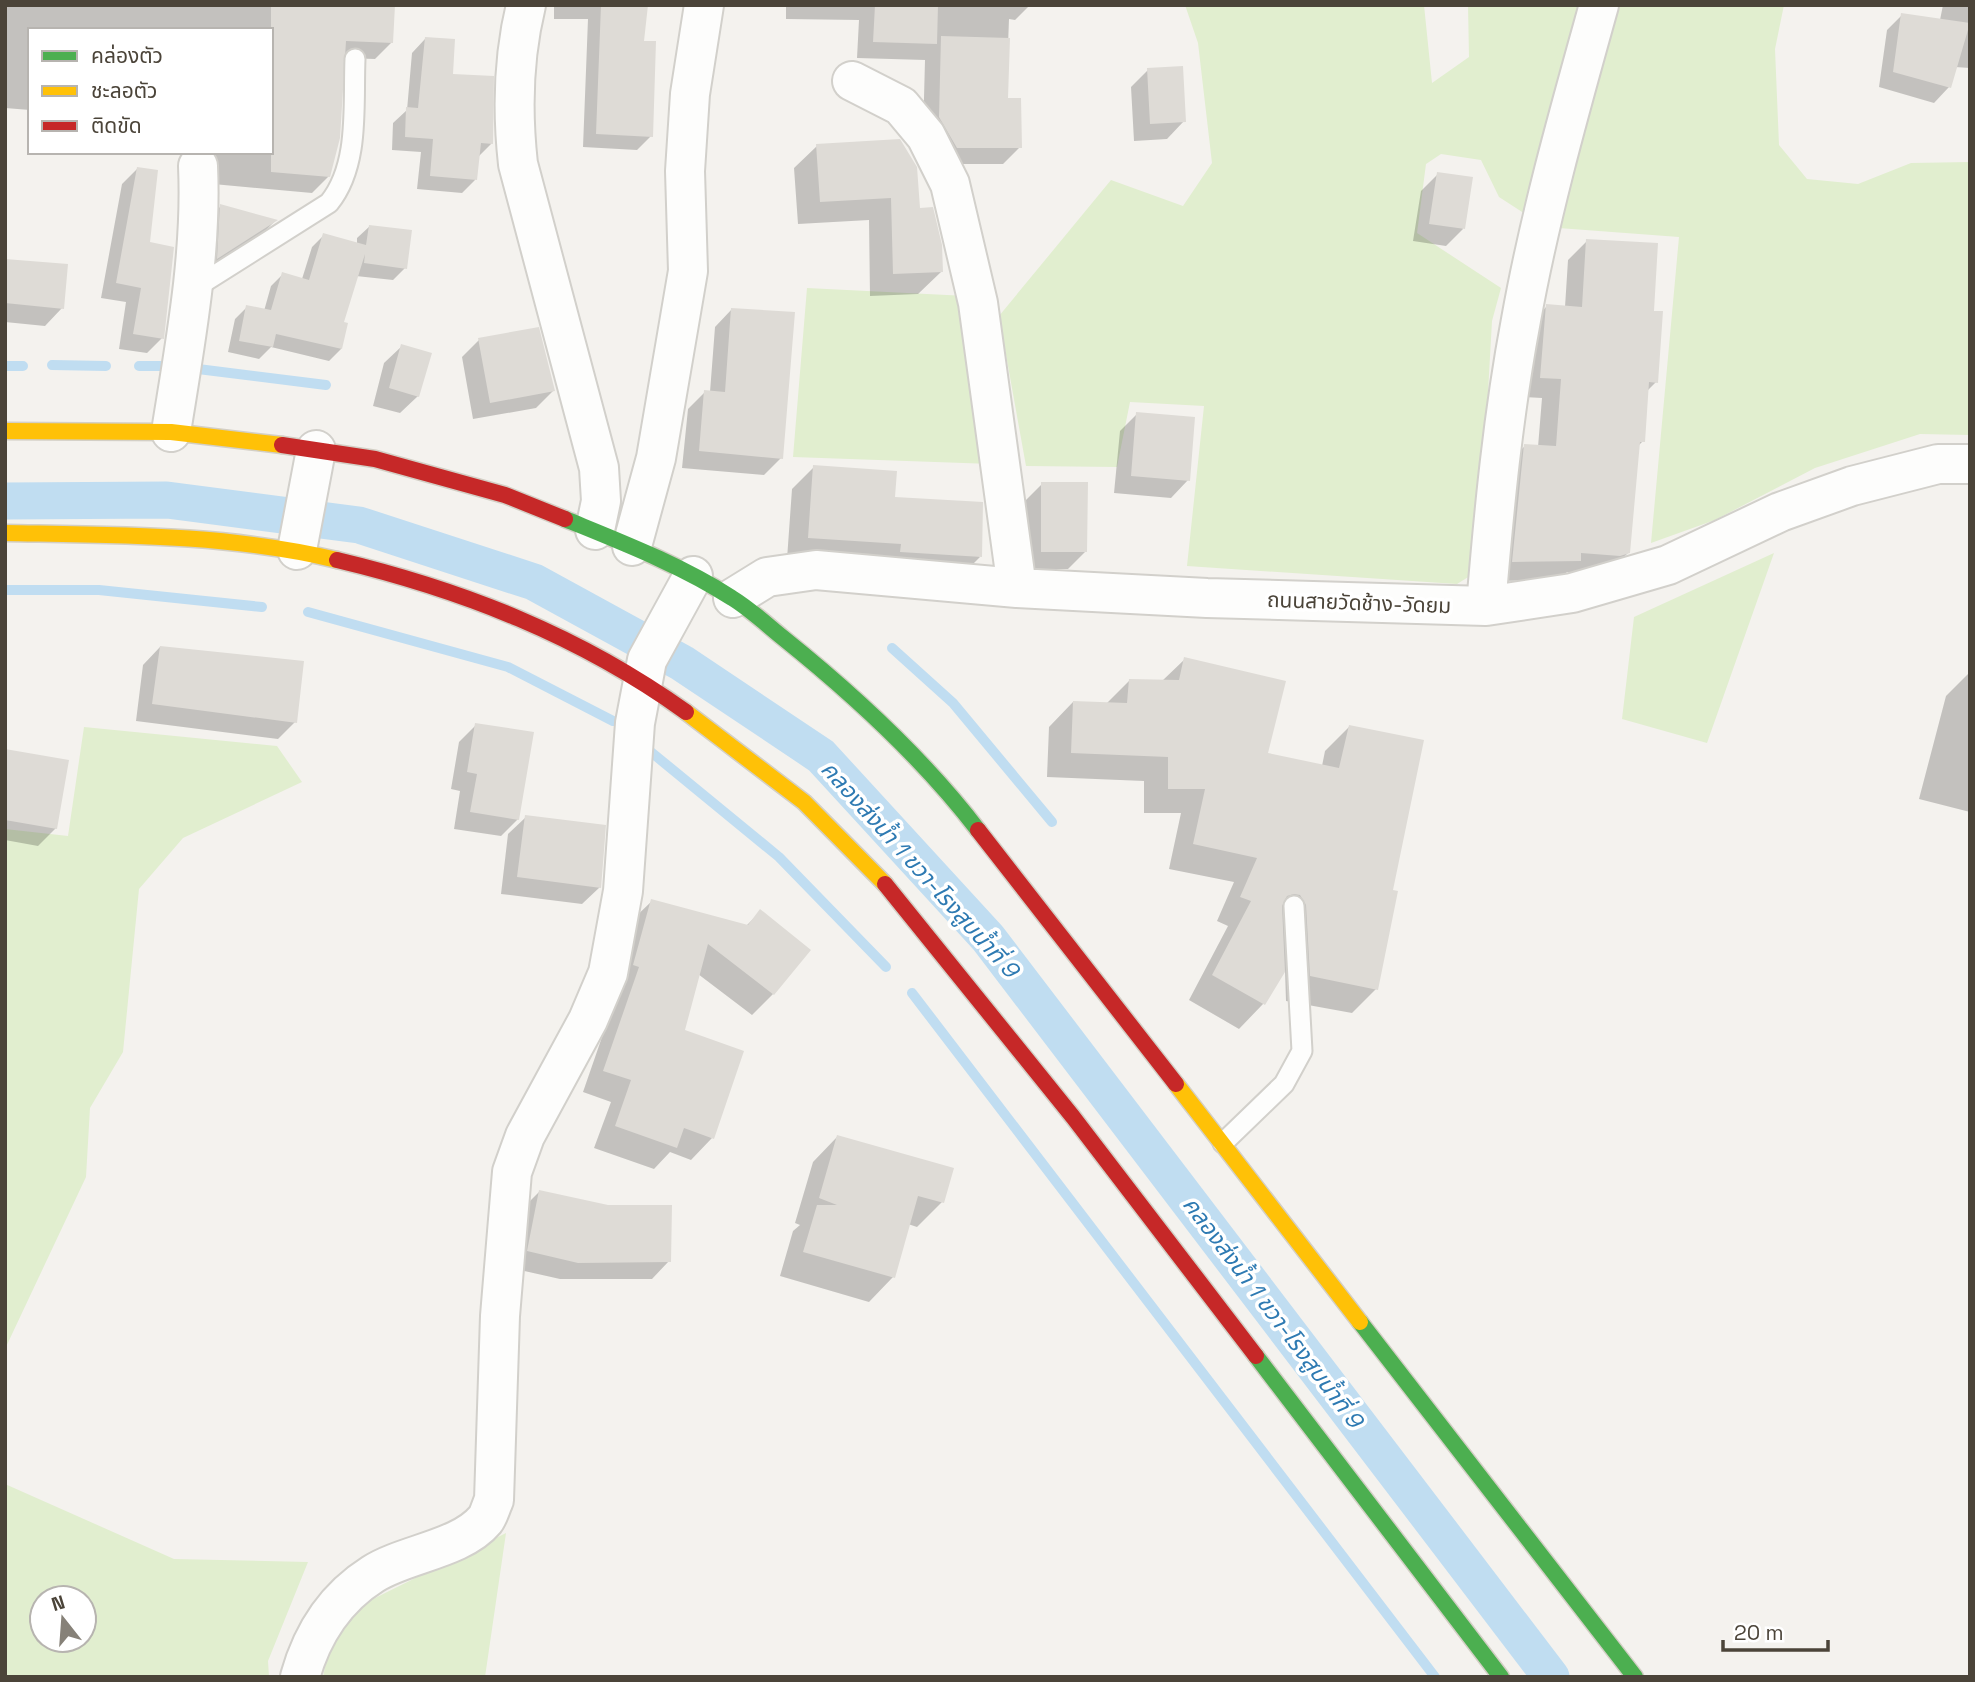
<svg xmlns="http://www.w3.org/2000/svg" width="1975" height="1682" viewBox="0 0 1975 1682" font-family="'Space Grotesk','Noto Sans Thai',sans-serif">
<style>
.green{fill:#e1eecf;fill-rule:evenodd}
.shadow{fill:#0003}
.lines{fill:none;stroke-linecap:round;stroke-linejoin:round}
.stream{stroke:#c0ddf1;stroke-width:10}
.canal{stroke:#c0ddf1;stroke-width:37}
.building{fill:#dedbd6}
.lane-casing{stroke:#d2d0cb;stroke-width:23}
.street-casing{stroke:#d2d0cb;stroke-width:42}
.fast-casing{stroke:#d3cfc5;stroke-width:19}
.slow-casing{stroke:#d3cfc5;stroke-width:19}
.jam-casing{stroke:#d3cfc5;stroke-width:19}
.lane{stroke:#fdfdfc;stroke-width:19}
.street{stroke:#fdfdfc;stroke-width:38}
.fast{stroke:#4caf50;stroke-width:16}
.slow{stroke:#ffc107;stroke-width:16}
.jam{stroke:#c62828;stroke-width:16}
.labels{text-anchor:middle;stroke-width:7;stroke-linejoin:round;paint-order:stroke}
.street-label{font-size:21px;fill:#4b4439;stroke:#fff}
.water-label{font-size:23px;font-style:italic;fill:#2e7ab2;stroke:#fff}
</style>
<rect width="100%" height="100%" fill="#f4f2ee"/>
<path class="green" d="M 1185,5 L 1424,5 L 1432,83 L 1469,57 L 1468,5 L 1784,5 L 1775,49 L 1779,145 L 1807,179 L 1858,184 L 1911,163 L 1970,162 L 1970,435 L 1920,434 L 1815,468 L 1715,520 L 1651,543 L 1679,237 L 1545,227 L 1499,197 L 1481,160 L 1441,154 L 1426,164 L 1417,233 L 1501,288 L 1492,321 L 1478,571 L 1457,584 L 1187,566 L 1204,406 L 1130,402 L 1117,467 L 1026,466 L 999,316 L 1111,180 L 1183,206 L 1212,163 L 1198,43 Z
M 807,288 L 967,296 L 992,464 L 793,457 Z
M 1774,553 L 1707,743 L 1622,719 L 1634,617 Z
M 84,727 L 277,746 L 302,782 L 183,838 L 139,889 L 123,1052 L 90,1108 L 86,1177 L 5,1349 L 5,829 L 68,836 Z
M 5,1484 L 174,1559 L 308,1562 L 268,1661 L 269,1677 L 5,1677 ZM 42,1598 L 84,1598 L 84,1640 L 42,1640 Z
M 506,1533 L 485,1677 L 323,1677 L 329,1647 L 363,1604 Z"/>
<path class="shadow" d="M 5,5 L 393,5 L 392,42 L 375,59 L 343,58 L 329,176 L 312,193 L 213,184 L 215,152 L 271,152 L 271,30 L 30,30 L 30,110 L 5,108 Z
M 554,5 L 646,5 L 643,43 L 651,136 L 637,150 L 583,147 L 588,19 L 554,19 Z
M 786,5 L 1030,5 L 1015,20 L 1009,19 L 1006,100 L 1020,147 L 1003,164 L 940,164 L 923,135 L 925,60 L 857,58 L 859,20 L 786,19 Z
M 1943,5 L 1970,5 L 1970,68 L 1955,67 L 1949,87 L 1934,103 L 1879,87 L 1887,30 L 1902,15 L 1940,20 Z
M 425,39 L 492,143 L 478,157 L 475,180 L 462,193 L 417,189 L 421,152 L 392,150 L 393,123 L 407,110 L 412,53 Z
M 1148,70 L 1184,121 L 1167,139 L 1134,141 L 1131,87 Z
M 817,146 L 918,209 L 941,272 L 918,294 L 870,296 L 869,220 L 798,224 L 794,168 Z
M 137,169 L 162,338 L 147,353 L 119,349 L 126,302 L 101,298 L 122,184 Z
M 1438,174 L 1463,229 L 1446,246 L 1413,241 L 1421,191 Z
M 221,206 L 275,221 L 259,237 L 201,274 L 204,223 Z
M 370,226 L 405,268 L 393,280 L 356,276 L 342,323 L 341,349 L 329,361 L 271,347 L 259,359 L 228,352 L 235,319 L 247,307 L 264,311 L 271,286 L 283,274 L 302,279 L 312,247 L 324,235 L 357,244 L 357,238 Z
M 1587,241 L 1652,312 L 1656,382 L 1646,392 L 1643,441 L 1637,447 L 1628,553 L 1608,572 L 1600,575 L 1567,572 L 1560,580 L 1494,581 L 1505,465 L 1525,446 L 1538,447 L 1542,398 L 1522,397 L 1528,326 L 1547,306 L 1565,307 L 1568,260 Z
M 5,260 L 62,308 L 45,326 L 5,322 Z
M 732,309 L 781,458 L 764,475 L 682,468 L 688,409 L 705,392 L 710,392 L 715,327 Z
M 479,340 L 553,391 L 536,408 L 473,419 L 462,357 Z
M 402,346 L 418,396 L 400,413 L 373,406 L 384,363 Z
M 1137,414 L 1188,480 L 1171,498 L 1114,493 L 1120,431 Z
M 814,467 L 893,499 L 980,557 L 958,579 L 787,559 L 792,489 Z
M 1042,484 L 1086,551 L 1068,569 L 1024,569 L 1024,502 Z
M 160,647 L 295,722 L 278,739 L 136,721 L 143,665 Z
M 1185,659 L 1266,754 L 1322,766 L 1325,751 L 1349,727 L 1391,891 L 1376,989 L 1352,1013 L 1286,1001 L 1285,970 L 1263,1004 L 1239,1029 L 1189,1000 L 1228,926 L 1217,921 L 1234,882 L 1169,869 L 1181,813 L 1144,813 L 1144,781 L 1047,777 L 1049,727 L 1073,702 L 1106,704 L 1130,680 L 1162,681 Z
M 1970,672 L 1970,812 L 1919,799 L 1946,696 Z
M 476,725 L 518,819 L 501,836 L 454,829 L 460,791 L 451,789 L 459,742 Z
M 5,751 L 56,828 L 38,846 L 5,840 Z
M 526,817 L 600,887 L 582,904 L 501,894 L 508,834 Z
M 652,901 L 746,926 L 760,912 L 773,994 L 752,1015 L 698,974 L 683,1031 L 712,1138 L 691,1160 L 670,1152 L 654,1169 L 594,1148 L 611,1102 L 583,1092 L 619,988 L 630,922 Z
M 837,1137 L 942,1202 L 917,1227 L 908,1224 L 893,1277 L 869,1302 L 780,1276 L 793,1231 L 800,1225 L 795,1223 L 813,1162 Z
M 539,1192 L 669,1261 L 652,1279 L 560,1279 L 511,1268 L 522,1209 Z"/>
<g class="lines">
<path class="stream" d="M 52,365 L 106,366
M 5,366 L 23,366
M 139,366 L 169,366
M 198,369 L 326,385
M 5,590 L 99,590 L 262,607
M 308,612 L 508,667 L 613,721
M 892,648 L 953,703 L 1052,822
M 651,752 L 779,857 L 886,967
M 912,993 L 1435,1677"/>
<path class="canal" d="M 5,501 L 167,500 L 359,525 L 534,582 L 682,663 L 821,756 L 988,938 L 1551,1677"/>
</g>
<path class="building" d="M 271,5 L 395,5 L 393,43 L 346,41 L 340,138 L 330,177 L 271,172 Z
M 601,5 L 648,5 L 644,41 L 656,41 L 653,137 L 596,134 Z
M 875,5 L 938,5 L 937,44 L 873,42 Z
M 1901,13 L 1970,23 L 1951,88 L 1893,72 Z
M 941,36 L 1010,38 L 1008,98 L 1021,98 L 1022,148 L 957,148 L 939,117 Z
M 425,37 L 455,39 L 453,74 L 494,76 L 493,144 L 481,143 L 477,180 L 430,176 L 433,139 L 405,137 L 406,107 L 418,108 Z
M 1183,66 L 1186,122 L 1150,124 L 1147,68 Z
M 900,139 L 917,167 L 920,208 L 933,207 L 942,245 L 943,272 L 893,274 L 891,198 L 820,202 L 816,144 Z
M 137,167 L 158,170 L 150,242 L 174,247 L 164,339 L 133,334 L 141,288 L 116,283 Z
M 1437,172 L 1473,177 L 1465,229 L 1429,224 Z
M 220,204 L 278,220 L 217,259 Z
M 369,225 L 412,230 L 407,269 L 364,263 L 365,254 L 344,322 L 348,323 L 342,349 L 276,334 L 273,347 L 239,341 L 246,305 L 271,310 L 282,272 L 309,280 L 323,233 L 366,245 Z
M 1586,239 L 1658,243 L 1654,311 L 1663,311 L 1658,383 L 1649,382 L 1645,442 L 1640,442 L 1630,553 L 1620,556 L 1581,553 L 1581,561 L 1512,562 L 1524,444 L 1556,446 L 1561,379 L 1540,378 L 1546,304 L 1582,307 Z
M 5,259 L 68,264 L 64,309 L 5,303 Z
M 731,308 L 795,312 L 783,459 L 699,451 L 704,390 L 725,392 Z
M 539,327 L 555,391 L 490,403 L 478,338 Z
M 401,344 L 432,353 L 419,397 L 389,388 Z
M 1136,412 L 1195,417 L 1190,481 L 1131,476 Z
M 813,465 L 897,471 L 895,497 L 983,502 L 982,557 L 900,552 L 901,544 L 808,538 Z
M 1041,482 L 1088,482 L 1087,552 L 1041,552 Z
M 160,646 L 304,661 L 297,723 L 152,704 Z
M 1184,657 L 1286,681 L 1268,753 L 1339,768 L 1349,725 L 1424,740 L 1393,890 L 1398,891 L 1378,990 L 1310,976 L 1306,905 L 1300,895 L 1294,894 L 1287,896 L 1282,906 L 1285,972 L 1265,1005 L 1212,975 L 1251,901 L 1240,897 L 1257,858 L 1193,844 L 1205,789 L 1168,789 L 1168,757 L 1071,753 L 1073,701 L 1127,703 L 1129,679 L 1179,680 Z
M 475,723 L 534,732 L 519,820 L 470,812 L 477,774 L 467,772 Z
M 5,749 L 69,760 L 57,829 L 5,820 Z
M 525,815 L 606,825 L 601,888 L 517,877 Z
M 651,899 L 748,925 L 760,909 L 811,950 L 774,995 L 708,944 L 685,1030 L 744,1051 L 714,1139 L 684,1128 L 677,1148 L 615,1126 L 631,1080 L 603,1071 L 639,967 L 633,965 Z
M 837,1135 L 954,1168 L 944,1203 L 918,1196 L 895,1278 L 803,1252 L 817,1205 L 837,1205 L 819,1198 Z
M 539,1190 L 608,1205 L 672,1205 L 671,1262 L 578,1263 L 527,1251 Z"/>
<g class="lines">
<defs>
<path id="lane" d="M 193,289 L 329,203 C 360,165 353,105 355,59
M 1223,1143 L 1284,1084 L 1302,1051 L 1294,906"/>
<path id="street" d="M 526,5 C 513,58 512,110 518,164 L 599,468 L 601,501 L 595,530
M 852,81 L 901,106 L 926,136 L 950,184 L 978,303 L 1017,588
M 171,432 C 185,344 202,255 198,166
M 632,546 L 656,458 L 688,271 L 685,171 L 690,94 L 704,5
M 297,550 L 316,450
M 733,598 L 767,577 L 816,570 L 1017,588 L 1207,598 L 1486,606 L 1572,593 L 1668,565 L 1780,512 L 1852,486 L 1938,464 L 1970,464
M 1486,606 C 1494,510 1503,415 1521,320 C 1540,214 1570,109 1599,5
M 300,1677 C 312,1634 335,1598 373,1574 C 404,1554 461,1549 485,1520 C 489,1515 491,1506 494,1500 L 500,1316 L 512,1172 L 525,1136 L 588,1020 L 608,973 L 623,891 L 635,723 L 647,660 L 693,576"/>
<path id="fast" d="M 565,519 C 621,542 681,565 732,598 C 750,609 766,624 782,637 C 853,694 923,758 978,830
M 1360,1322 L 1635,1677
M 1256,1356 L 1501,1677"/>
<path id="slow" d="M 5,431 L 171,432 L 282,445
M 5,533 C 115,535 229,534 337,560
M 686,712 L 804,802 L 885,884
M 1176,1084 L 1360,1322"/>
<path id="jam" d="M 282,445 L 375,459 L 505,495 L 565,519
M 337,560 C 463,590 580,636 686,712
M 978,830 L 1176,1084
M 885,884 L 1073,1117 L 1256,1356"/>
</defs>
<use href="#lane" class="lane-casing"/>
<use href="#street" class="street-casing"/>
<use href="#fast" class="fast-casing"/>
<use href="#slow" class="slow-casing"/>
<use href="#jam" class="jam-casing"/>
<use href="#lane" class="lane"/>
<use href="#street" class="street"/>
<use href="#fast" class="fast"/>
<use href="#slow" class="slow"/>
<use href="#jam" class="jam"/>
</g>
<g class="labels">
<g class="street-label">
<text transform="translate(1359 603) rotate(2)" y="7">ถนนสายวัดช้าง-วัดยม</text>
</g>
<g class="water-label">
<text transform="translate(920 869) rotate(48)" y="8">คลองส่งน้ำ 1 ขวา-โรงสูบน้ำที่ 9</text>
<text transform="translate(1273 1312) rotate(53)" y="8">คลองส่งน้ำ 1 ขวา-โรงสูบน้ำที่ 9</text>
</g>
</g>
<rect width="1975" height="1682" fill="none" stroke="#4b4439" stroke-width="14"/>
<rect x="28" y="28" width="245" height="126" fill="#ffffff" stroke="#b7b4b0" stroke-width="2"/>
<rect x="42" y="51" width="35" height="10" fill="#4caf50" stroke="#b7b4b0" stroke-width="2"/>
<text x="91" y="63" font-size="21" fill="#4b4439">คล่องตัว</text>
<rect x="42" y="86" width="35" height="10" fill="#ffc107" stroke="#b7b4b0" stroke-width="2"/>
<text x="91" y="98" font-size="21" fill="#4b4439">ชะลอตัว</text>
<rect x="42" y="121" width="35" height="10" fill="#c62828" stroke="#b7b4b0" stroke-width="2"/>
<text x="91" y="133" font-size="21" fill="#4b4439">ติดขัด</text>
<g transform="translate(63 1619) rotate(343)"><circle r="33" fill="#ffffff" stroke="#b7b4b0" stroke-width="2"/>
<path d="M0-5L12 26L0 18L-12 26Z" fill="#868178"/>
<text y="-10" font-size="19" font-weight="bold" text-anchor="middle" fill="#4b4439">N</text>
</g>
<path d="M1723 1640v10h105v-10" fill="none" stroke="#4b4439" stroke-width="3.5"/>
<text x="1734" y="1640" font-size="21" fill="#4b4439" stroke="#ffffff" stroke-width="5" paint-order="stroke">20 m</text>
</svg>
